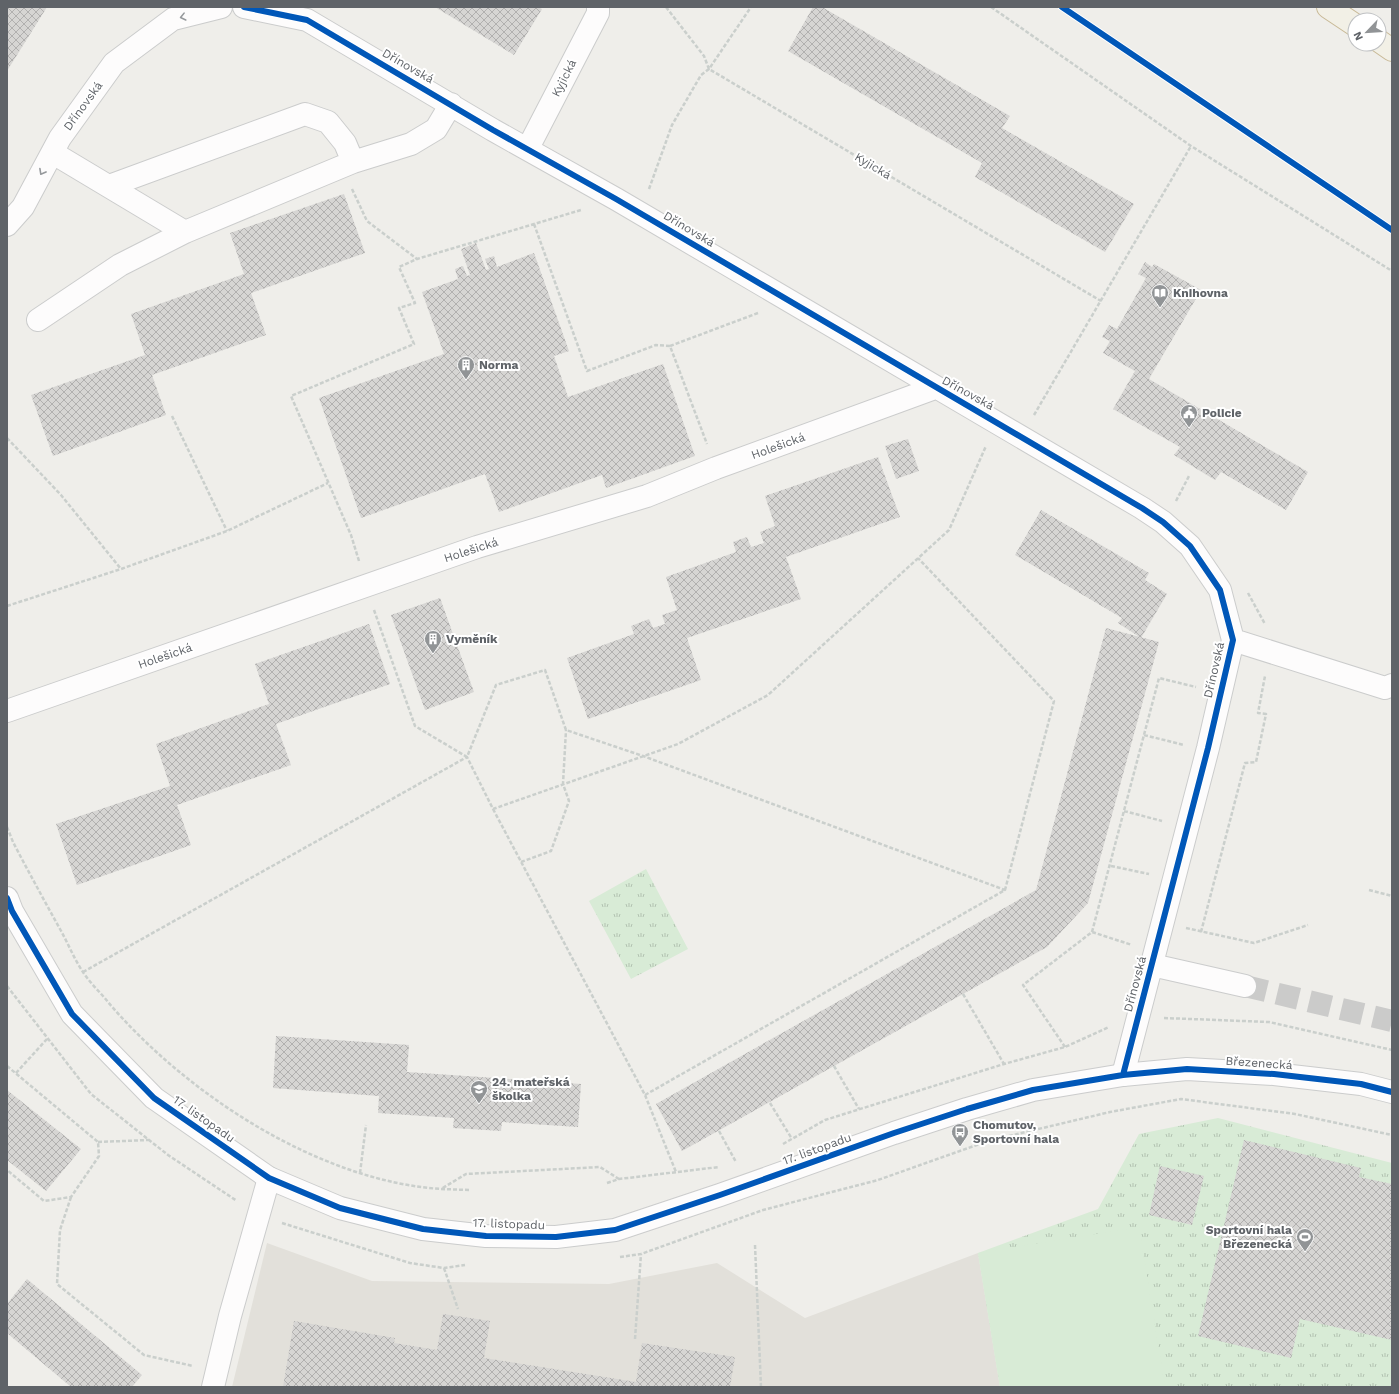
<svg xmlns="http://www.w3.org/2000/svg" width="1399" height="1394" viewBox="0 0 1399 1394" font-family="'Work Sans',sans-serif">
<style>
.education{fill:#e2e0da}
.park{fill:url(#park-tufts)}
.pitch{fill:#d8ebd6}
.building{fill:url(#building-cross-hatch)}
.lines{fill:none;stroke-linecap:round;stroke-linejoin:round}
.minor-tunnel{stroke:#cbcbca;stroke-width:22;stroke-dasharray:22 11;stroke-linecap:butt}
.minor-casing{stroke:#cbcccc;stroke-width:24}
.tertiary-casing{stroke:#cbcccc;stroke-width:24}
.trunk-casing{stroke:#c8b996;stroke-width:24}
.path{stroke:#cacfcc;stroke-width:2.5;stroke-dasharray:4 2;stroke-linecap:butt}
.minor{stroke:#fdfcfc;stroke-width:22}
.tertiary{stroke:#fdfcfc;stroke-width:22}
.trunk{stroke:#f2f0e6;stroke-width:22}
.cycleway-casing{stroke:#fff;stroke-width:8}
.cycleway{stroke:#0057b8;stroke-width:6}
.oneway{stroke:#96999c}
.labels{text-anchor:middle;stroke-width:4;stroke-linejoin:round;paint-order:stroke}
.street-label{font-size:12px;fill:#5f6368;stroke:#fff}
.poi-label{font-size:12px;font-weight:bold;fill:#5f6368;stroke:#fff;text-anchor:start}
</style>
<defs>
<pattern id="park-tufts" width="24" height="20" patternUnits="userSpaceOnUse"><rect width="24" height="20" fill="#d8ebd6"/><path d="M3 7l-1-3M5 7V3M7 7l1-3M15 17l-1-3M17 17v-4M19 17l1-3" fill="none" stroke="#b2c2b1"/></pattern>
<pattern id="building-cross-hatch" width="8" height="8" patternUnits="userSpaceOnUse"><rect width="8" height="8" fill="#d6d5d3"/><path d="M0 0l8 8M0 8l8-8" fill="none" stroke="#b1b0af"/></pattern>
</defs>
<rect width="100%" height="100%" fill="#efeeea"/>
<path class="education" d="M 267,1243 L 372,1281 L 609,1284 L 717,1263 L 805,1318 L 978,1253 L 1000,1387 L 232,1387 Z"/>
<path class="park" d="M 646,869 L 688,949 L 631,979 L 589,901 Z
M 1218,1118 L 1392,1163 L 1392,1387 L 1000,1387 L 978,1253 L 1098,1209 L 1139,1134 Z"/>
<path class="pitch" d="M 1139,1227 L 1165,1387 L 1000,1387 L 978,1253 Z"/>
<path class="building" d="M 7,7 L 47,7 L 7,71 Z
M 435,7 L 538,7 L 542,9 L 514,55 Z
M 813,7 L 822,7 L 1010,116 L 1002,128 L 1134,204 L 1105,252 L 975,177 L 982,163 L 788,51 Z
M 344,194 L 365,253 L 251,293 L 266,335 L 152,375 L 166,415 L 53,456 L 31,395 L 145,355 L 131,314 L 244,274 L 230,233 Z
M 476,243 L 486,270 L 489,269 L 485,259 L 494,256 L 497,267 L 534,253 L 569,351 L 554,356 L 568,397 L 663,364 L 695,456 L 606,488 L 602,475 L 499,512 L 485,474 L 361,518 L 319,398 L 444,354 L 422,292 L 458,279 L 455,269 L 463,266 L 467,276 L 470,275 L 461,249 Z
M 1145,262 L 1152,267 L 1154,264 L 1201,290 L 1149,379 L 1308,472 L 1286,510 L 1221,472 L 1215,480 L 1174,455 L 1180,447 L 1113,409 L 1135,371 L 1103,353 L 1110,341 L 1102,337 L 1109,325 L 1117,329 L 1146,278 L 1138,274 Z
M 908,439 L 919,471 L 896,479 L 885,446 Z
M 878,457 L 900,517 L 786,557 L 801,599 L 687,638 L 701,680 L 588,719 L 567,658 L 634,634 L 631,626 L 649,619 L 653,628 L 665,624 L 662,615 L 677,610 L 666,577 L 736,552 L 733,542 L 747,537 L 751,547 L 764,543 L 760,532 L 775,526 L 765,496 Z
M 1041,510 L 1149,573 L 1145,580 L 1167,594 L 1141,638 L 1118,623 L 1122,618 L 1015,555 Z
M 440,598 L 474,692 L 425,710 L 391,615 Z
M 369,624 L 390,684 L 276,724 L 291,765 L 177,805 L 191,845 L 77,885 L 56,824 L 170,786 L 156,744 L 269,704 L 255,664 Z
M 1106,628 L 1159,642 L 1088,903 L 1047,947 L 682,1151 L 656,1104 L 1036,890 Z
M 276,1036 L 409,1045 L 407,1072 L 581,1084 L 578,1127 L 502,1122 L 501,1131 L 453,1128 L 454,1118 L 378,1113 L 379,1096 L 273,1088 Z
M 7,1090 L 81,1149 L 46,1191 L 7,1160 Z
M 1244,1140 L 1361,1168 L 1359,1177 L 1392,1184 L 1392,1340 L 1300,1319 L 1291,1358 L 1198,1336 Z
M 1160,1166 L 1204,1176 L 1192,1225 L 1149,1215 Z
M 27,1279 L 142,1375 L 132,1387 L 71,1387 L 7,1333 L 7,1304 Z
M 443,1314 L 490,1321 L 484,1358 L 636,1382 L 642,1343 L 735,1357 L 730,1387 L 283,1387 L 294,1321 L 395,1338 L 394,1343 L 437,1350 Z"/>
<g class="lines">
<path class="minor-tunnel" d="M 1245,986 L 1392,1021"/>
<defs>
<path id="minor" d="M 244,7 L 307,20 L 493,130 L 616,199 L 1142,508 L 1163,522 L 1190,546 L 1220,590 L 1233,640 L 1208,748 L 1123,1075
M 528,148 L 598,13 L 598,7
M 53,153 L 185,232
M 353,162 L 411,144 L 436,129 L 451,104
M 7,225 L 23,207 L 60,138 L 114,63 L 173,19 L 221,7
M 38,320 L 120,265 L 185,232 L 353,162 L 345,143 L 328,122 L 305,114 L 109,186
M 1233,640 L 1385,688 L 1392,685
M 7,711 L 477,547 L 647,496 L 716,468 L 935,388
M 1152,965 L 1245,986
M 213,1387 L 230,1316 L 269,1178"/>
<path id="tertiary" d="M 7,898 L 12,911 L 72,1014 L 154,1098 L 269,1178 L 340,1208 L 423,1229 L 486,1236 L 556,1237 L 615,1230 L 720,1195 L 894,1133 L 967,1109 L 1033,1090 L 1123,1075 L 1187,1069 L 1274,1074 L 1361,1084 L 1392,1092"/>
<path id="trunk" d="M 1328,7 L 1355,25
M 1379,41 L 1392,50"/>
</defs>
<use href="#minor" class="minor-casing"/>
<use href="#tertiary" class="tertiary-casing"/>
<use href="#trunk" class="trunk-casing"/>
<path class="path" d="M 666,7 L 704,56 L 709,69 L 1101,301
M 991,7 L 1191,146 L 1392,271
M 352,189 L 367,221 L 417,259
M 649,189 L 672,125 L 701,75 L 709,69 L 751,7
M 534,224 L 587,371 L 656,345 L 670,346 L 707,444
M 670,346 L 758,313
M 1034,415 L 1191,146
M 172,416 L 227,531
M 7,438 L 61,495 L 121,569
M 1176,501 L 1189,476
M 359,561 L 351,535 L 291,396 L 414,344 L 399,308 L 415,303 L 399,267 L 417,259 L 581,210
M 1248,593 L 1265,624
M 7,606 L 121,569 L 227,531 L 328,483
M 374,610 L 415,726 L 467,757 L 496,685 L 545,670 L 566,730 L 643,756 L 1005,890
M 1144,735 L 1184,745
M 493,809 L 645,1095 L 676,1172
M 1124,811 L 1162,821
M 7,827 L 13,842 C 28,871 44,900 60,929 C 68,943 74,959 83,972 C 90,983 100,992 108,1002 C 186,1094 319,1181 441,1189
M 521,862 L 551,851 L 569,801 L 563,784 L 566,730
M 1111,866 L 1149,874
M 1369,890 L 1392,896
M 1186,928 L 1254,943 L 1308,925
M 1092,932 L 1159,678 L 1196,687
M 1201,932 L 1245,763 L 1256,762 L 1266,714 L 1258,713 L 1265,676
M 83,972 L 467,757 L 493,809 L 678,744 L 768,695 L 949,530 L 986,446
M 7,986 L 91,1094 L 168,1155 L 237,1201
M 963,994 L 1004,1064
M 1164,1018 L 1269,1022 L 1392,1050
M 1065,1047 L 1023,985 L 1092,932 L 1132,945
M 7,1066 L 98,1142 L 99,1156 L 71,1197 L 44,1201 L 7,1170
M 834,1066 L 859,1109
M 16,1073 L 47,1039
M 645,1095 L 1005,890 L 1054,701 L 918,558
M 770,1103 L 792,1139
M 719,1131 L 736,1162
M 98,1142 L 149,1140
M 783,1144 L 825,1120 L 1004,1064 L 1065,1047 L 1109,1027
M 360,1173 L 366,1125
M 607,1183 L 619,1179 L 719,1167
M 469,1190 L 441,1189 L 466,1174 L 600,1167 L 619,1179
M 71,1197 L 60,1230 L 57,1284 L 144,1355 L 193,1366
M 282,1223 L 410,1263 L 444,1268 L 465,1265
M 755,1245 L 761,1387
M 620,1257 L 641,1254 L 763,1210 L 878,1180 L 988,1141 L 1110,1112 L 1181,1099 L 1295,1114 L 1392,1135
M 444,1268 L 458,1309
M 635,1339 L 641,1254"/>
<use href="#minor" class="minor"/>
<use href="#tertiary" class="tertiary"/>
<use href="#trunk" class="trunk"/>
<defs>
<path id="cycleway" d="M 244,7 L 307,20 L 493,130 L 616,199 L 1142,508 L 1163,522 L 1190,546 L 1220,590 L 1233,640 L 1208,748 L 1123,1075
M 1062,7 L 1392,230
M 7,898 L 12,911 L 72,1014 L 154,1098 L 269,1178 L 340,1208 L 423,1229 L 486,1236 L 556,1237 L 615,1230 L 720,1195 L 894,1133 L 967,1109 L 1033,1090 L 1123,1075 L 1187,1069 L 1274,1074 L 1361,1084 L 1392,1092"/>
</defs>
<use href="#cycleway" class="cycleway-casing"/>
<use href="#cycleway" class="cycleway"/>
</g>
<defs><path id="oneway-chevron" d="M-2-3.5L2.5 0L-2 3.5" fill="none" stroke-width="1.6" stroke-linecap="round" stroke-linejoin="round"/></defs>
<g class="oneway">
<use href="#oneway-chevron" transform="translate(183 17) rotate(166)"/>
<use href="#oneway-chevron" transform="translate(42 172) rotate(119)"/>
</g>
<defs>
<symbol id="library-pin" viewBox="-11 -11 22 30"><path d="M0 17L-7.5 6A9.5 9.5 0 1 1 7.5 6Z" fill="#919496" stroke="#fff"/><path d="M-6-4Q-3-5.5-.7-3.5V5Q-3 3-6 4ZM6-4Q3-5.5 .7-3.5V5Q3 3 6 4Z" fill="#fff"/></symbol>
<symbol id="building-pin" viewBox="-11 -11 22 30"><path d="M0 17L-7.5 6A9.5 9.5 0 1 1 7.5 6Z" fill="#919496" stroke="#fff"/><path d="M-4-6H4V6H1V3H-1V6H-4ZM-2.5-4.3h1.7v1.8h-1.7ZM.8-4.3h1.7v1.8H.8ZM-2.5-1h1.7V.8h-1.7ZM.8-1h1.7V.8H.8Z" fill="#fff"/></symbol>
<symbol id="civic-pin" viewBox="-11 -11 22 30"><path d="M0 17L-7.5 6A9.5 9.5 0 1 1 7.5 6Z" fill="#919496" stroke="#fff"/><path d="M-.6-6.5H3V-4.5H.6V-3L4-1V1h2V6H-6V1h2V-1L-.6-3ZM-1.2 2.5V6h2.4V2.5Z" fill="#fff"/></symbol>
<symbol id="school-pin" viewBox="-11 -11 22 30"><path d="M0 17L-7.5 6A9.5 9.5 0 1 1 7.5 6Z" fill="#919496" stroke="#fff"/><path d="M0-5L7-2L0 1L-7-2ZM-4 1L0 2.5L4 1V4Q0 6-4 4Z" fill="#fff"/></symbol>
<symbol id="bus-pin" viewBox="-11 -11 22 30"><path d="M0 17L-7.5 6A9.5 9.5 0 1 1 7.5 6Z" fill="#919496" stroke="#fff"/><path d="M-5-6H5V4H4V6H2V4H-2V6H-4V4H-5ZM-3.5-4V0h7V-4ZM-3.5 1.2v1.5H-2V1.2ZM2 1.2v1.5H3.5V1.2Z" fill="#fff"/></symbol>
<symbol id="stadium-pin" viewBox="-11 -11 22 30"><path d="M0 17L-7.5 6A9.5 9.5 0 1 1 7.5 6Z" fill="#919496" stroke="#fff"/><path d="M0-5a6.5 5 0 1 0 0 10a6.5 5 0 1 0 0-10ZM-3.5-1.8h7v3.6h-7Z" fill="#fff"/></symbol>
</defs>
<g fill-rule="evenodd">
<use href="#library-pin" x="1150" y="283" width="20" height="27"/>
<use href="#building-pin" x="456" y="355" width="20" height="27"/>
<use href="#civic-pin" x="1179" y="403" width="20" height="27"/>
<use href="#building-pin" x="423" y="629" width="20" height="27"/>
<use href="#school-pin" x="469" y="1079" width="20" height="27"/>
<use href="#bus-pin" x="950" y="1122" width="20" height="27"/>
<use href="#stadium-pin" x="1295" y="1227" width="20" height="27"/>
</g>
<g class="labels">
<g class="street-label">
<text transform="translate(408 66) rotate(30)" y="4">Dřínovská</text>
<text transform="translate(564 78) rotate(-63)" y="4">Kyjická</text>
<text transform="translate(83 106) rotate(-54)" y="4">Dřínovská</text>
<text transform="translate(873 166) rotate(31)" y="4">Kyjická</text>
<text transform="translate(689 229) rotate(31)" y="4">Dřínovská</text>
<text transform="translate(968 393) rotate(29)" y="4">Dřínovská</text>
<text transform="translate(778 446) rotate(-20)" y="4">Holešická</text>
<text transform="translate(471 550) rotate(-18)" y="4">Holešická</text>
<text transform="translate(165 656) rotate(-19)" y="4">Holešická</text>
<text transform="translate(1214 670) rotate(-77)" y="4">Dřínovská</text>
<text transform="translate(1135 984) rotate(-75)" y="4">Dřínovská</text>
<text transform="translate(1259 1063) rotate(4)" y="4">Březenecká</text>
<text transform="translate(204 1119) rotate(35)" y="4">17. listopadu</text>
<text transform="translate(817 1149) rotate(-20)" y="4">17. listopadu</text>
<text transform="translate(509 1224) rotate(2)" y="4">17. listopadu</text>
</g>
<g class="poi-label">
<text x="1173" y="297">Knihovna</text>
<text x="479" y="369">Norma</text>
<text x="1202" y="417">Policie</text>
<text x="446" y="643">Vyměník</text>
<text x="492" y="1086">24. mateřská<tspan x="492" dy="14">školka</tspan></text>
<text x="973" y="1129">Chomutov,<tspan x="973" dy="14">Sportovní hala</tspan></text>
<text x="1292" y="1234" text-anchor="end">Sportovní hala<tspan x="1292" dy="14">Březenecká</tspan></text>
</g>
</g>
<rect width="1399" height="1394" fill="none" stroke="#5f6368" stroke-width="16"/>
<g transform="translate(1367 32) rotate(245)"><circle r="19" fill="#ffffff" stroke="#bfc1c3"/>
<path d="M0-3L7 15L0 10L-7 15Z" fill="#919496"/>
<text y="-6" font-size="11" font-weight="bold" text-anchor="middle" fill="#5f6368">N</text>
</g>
</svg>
